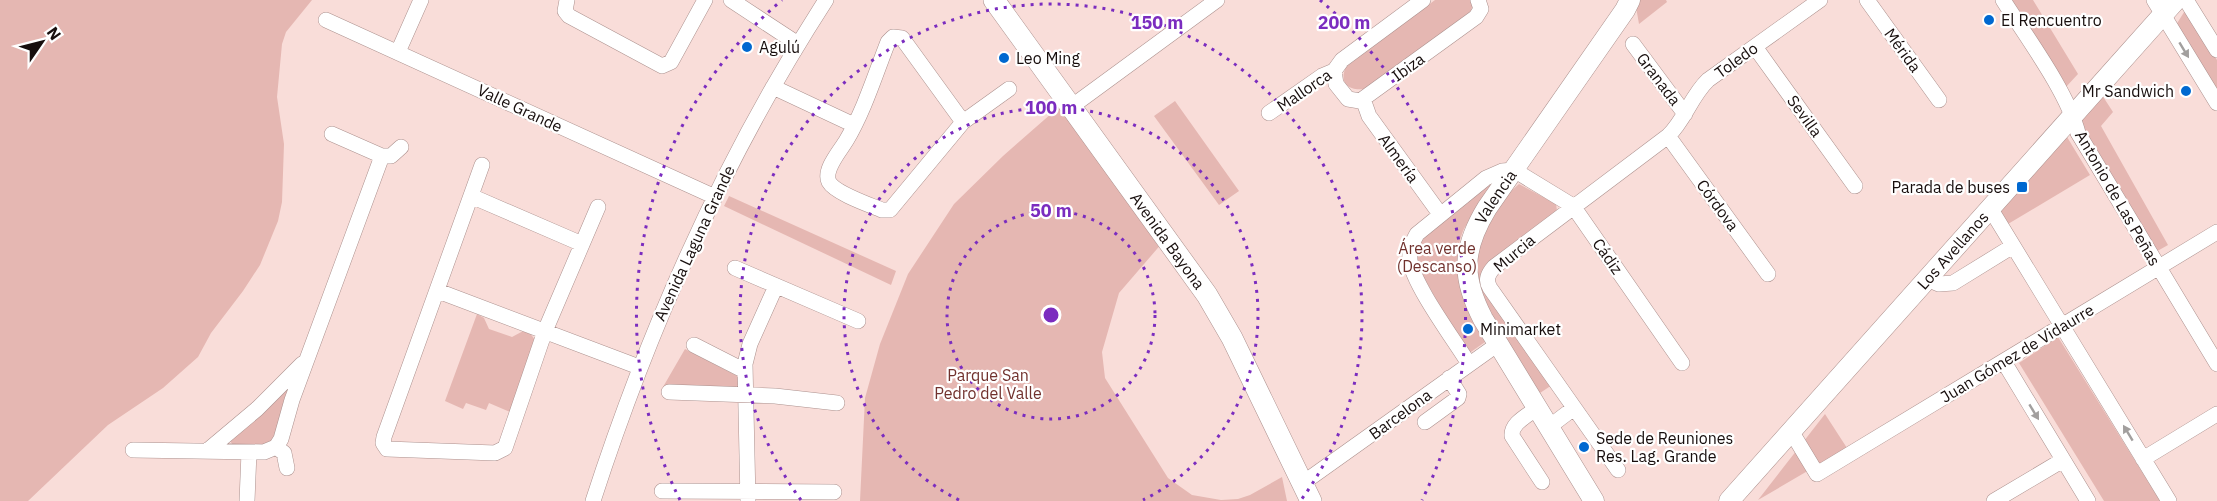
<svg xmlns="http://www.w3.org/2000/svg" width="2217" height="501" viewBox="0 0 2217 501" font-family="'IBM Plex Sans',sans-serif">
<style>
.green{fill:#e5b7b2}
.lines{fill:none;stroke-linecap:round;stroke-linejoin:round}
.minor-casing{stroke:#ac918e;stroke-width:16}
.tertiary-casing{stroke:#ac918e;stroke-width:21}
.secondary-casing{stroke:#ac918e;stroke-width:22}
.minor{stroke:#fff;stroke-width:15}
.tertiary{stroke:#fff;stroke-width:20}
.secondary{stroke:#fff;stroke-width:21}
.oneway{fill:#a29f9e}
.ring{fill:none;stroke:#7b2cbf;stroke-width:3;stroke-dasharray:3 6}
.poi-dot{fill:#0068d0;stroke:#fff;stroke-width:2}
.labels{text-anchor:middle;stroke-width:4.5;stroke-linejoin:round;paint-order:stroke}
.poi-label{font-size:16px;fill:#170e0d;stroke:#fff;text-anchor:start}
.street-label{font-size:16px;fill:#170e0d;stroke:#fff}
.park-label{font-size:16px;fill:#71312d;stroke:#fff}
.centre{fill:#7b2cbf;stroke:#fff;stroke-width:3}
.ring-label{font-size:18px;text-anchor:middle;font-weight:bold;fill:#7b2cbf;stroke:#fff;stroke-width:4.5;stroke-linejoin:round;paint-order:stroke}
</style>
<rect width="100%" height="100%" fill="#f9ddd9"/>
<path class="green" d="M 0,0 L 312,0 L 286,32 L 282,44 L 277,97 L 284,144 L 282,202 L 278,221 L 260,265 L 243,291 L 211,333 L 198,357 L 163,388 L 108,425 L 28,501 L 0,501 Z
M 1435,0 L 1474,0 L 1471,11 L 1371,88 C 1354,92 1337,87 1346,67 Z
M 1640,0 L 1666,0 L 1667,2 L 1639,24 L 1636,7 Z
M 2009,0 L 2033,0 L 2078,74 L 2065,88 Z
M 2186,9 L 2217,60 L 2217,93 L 2176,25 Z
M 2100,92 L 2113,112 L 2101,126 L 2168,245 L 2145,258 L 2065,127 Z
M 1175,101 L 1239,191 L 1219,205 L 1154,116 Z
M 1060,106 L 1163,242 L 1119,293 L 1102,352 L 1105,378 L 1168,478 L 1192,495 L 1221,500 L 1238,499 L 1250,495 L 1282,477 L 1287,501 L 860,501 L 865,398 L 880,344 L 908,274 L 954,204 L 1003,156 Z
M 2064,132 L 2090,175 L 2008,224 L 1997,207 Z
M 1488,183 L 1492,188 C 1487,196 1483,205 1478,213 C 1473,219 1466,223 1463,231 C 1448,268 1465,311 1485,342 L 1468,354 L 1417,266 L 1416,252 L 1419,238 Z
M 1519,184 L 1556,204 L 1557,211 L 1484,271 L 1552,385 L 1540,393 C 1515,353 1480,311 1476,262 C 1475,247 1485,228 1493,215 C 1501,203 1508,193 1519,184 Z
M 729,196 L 896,271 L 891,285 L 724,206 Z
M 477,314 L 484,318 L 489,329 L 512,337 L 525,330 L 530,333 L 535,340 L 510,412 L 489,403 L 486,410 L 466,403 L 463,409 L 445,401 Z
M 2058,337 L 2160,501 L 2104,501 L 2019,363 Z
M 685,349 L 737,376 L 740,383 L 735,388 L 729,390 L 663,387 Z
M 293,379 L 272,442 L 267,445 L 234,446 L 229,440 Z
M 1825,414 L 1847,448 L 1758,500 Z"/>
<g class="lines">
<defs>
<path id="minor" d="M 567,0 L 565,11 L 569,16 L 662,66 L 671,62 L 705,0
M 731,0 L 798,44
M 1867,0 L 1939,100
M 2003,0 C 2027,38 2067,91 2078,133 L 2217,364
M 2154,0 L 2217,103
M 2186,0 L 2217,50
M 326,20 L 713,196
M 1633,44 L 1685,114
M 1755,47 L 1855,186
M 398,52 L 421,0
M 1334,71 L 1336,84 L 1348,99 L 1360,101 L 1476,17 L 1481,9 L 1478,0
M 773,87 L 854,125
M 1363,99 L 1369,116 L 1440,214
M 1071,107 L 1217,0
M 1269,113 L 1322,76 L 1334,71 L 1342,60 L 1423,0
M 963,122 L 902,38 L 893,37 L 888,42 C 875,75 864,111 846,141 C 840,151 823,170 829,182 C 835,193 870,205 882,210 L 890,210 L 963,122 L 1009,89
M 332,134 L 382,156 L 391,156 L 401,147
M 1668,136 L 1768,274
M 482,165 L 384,437 L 383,443 L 387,449 L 495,453 L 505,448 L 545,331 L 598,207
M 471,196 L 582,244
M 1990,208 L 2169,501
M 735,268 L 858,321
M 1927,279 L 1939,284 L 1953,283 L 2013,246
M 438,291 L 639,367
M 694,345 L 745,371
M 2004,362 L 2088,501
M 1469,364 C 1455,341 1412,283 1410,260 C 1409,249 1412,243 1417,234 L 1486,178 L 1502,171 L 1514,170 L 1573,206 L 1682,363
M 669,392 L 775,396 L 837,403
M 1537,408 C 1527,416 1511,423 1512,436 L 1542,482
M 1425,422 L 1458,398 L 1459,394 L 1449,378
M 1549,427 L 1574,408
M 1791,431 L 1817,474 L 2217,232
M 276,447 L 284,453 L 287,468
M 133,450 L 264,452 L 276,447 L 281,439 L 292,400 L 382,156
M 207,451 L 257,409 L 302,364
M 2143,459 L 2217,414
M 1618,470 L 1490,288 C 1485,280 1488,274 1494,267 L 1668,136 C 1685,120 1691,96 1708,80 L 1820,0
M 1303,483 L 1498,344
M 662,491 L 834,492
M 247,501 L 249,452
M 593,501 C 650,325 725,156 826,0
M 748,501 L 745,364 L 750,344 L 776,286
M 1994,501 L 2063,460"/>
<g id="tertiary">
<path id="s1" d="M 1594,501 L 1483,319 C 1461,277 1462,249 1487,208 L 1625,10 L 1630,0"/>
<path id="s2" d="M 1729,501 L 2176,0"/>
</g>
<g id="secondary">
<path id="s3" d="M 994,0 L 1207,295 L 1232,338 L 1311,501"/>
</g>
</defs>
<use href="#minor" class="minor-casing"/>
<use href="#tertiary" class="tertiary-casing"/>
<use href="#secondary" class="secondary-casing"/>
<use href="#minor" class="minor"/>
<use href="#tertiary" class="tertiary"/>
<use href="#secondary" class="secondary"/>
</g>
<defs><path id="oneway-solid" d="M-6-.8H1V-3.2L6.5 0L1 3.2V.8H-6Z" transform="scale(1.5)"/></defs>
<g class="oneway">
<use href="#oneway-solid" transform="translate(2184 50) rotate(59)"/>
<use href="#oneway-solid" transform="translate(2034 412) rotate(59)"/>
<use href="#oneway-solid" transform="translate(2128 433) rotate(-121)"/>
</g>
<g class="ring">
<circle cx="1051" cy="315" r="104"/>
<path d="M959 500A207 207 0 1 1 1143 500"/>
<path d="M801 500A311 311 0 1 1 1301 500"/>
<path d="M680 500A414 414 0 0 1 782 0M1320 0A414 414 0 0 1 1422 500"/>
</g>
<g class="poi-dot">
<circle cx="1989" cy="20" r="6"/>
<circle cx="747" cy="47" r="6"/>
<circle cx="1004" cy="58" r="6"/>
<circle cx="2186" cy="91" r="6"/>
<rect x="2016" y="181" width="12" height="12" rx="3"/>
<circle cx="1468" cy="329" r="6"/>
<circle cx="1584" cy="447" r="6"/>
</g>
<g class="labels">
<g class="poi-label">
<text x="2001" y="26">El Rencuentro</text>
<text x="759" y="53">Agulú</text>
<text x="1016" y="64">Leo Ming</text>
<text x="2174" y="97" text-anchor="end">Mr Sandwich</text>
<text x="2010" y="193" text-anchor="end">Parada de buses</text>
<text x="1480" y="335">Minimarket</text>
<text x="1596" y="444">Sede de Reuniones<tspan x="1596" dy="18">Res. Lag. Grande</tspan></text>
</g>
<g class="street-label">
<text transform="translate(1903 50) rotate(54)" y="6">Mérida</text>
<text transform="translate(1736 60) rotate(-36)" y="6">Toledo</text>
<text transform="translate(1408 67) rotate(-36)" y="6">Ibiza</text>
<text transform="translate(1659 79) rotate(53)" y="6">Granada</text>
<text transform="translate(1304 90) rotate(-34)" y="6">Mallorca</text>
<text transform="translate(520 108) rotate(25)" y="6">Valle Grande</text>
<text transform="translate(1805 116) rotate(54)" y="6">Sevilla</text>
<text transform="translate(1399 158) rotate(54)" y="6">Almería</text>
<text dy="6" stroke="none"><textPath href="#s1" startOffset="345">Valencia</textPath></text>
<text transform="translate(2118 198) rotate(60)" y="6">Antonio de Las Peñas</text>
<text transform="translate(1718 205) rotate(54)" y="6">Córdova</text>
<text dy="6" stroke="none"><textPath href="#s3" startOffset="297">Avenida Bayona</textPath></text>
<text transform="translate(694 243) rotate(-65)" y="6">Avenida Laguna Grande</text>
<text dy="6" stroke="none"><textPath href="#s2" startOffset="336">Los Avellanos</textPath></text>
<text transform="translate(1514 253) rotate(-40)" y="6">Murcia</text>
<text transform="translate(1608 256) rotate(55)" y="6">Cádiz</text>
<text transform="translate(2017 353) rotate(-31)" y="6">Juan Gómez de Vidaurre</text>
<text transform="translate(1400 414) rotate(-36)" y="6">Barcelona</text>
</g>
<g class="park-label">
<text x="1437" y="254">Área verde<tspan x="1437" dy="18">(Descanso)</tspan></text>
<text x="988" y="381">Parque San<tspan x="988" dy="18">Pedro del Valle</tspan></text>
</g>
</g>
<circle cx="1051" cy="315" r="9" class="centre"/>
<g class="ring-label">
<text x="1344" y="29">200 m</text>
<text x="1157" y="29">150 m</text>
<text x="1051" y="114">100 m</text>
<text x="1051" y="217">50 m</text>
</g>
<g transform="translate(42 42) rotate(55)" stroke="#ffffff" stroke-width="4.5" paint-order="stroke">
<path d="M0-4.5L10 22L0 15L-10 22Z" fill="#170e0d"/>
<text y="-9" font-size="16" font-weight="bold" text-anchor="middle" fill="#170e0d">N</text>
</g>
</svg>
